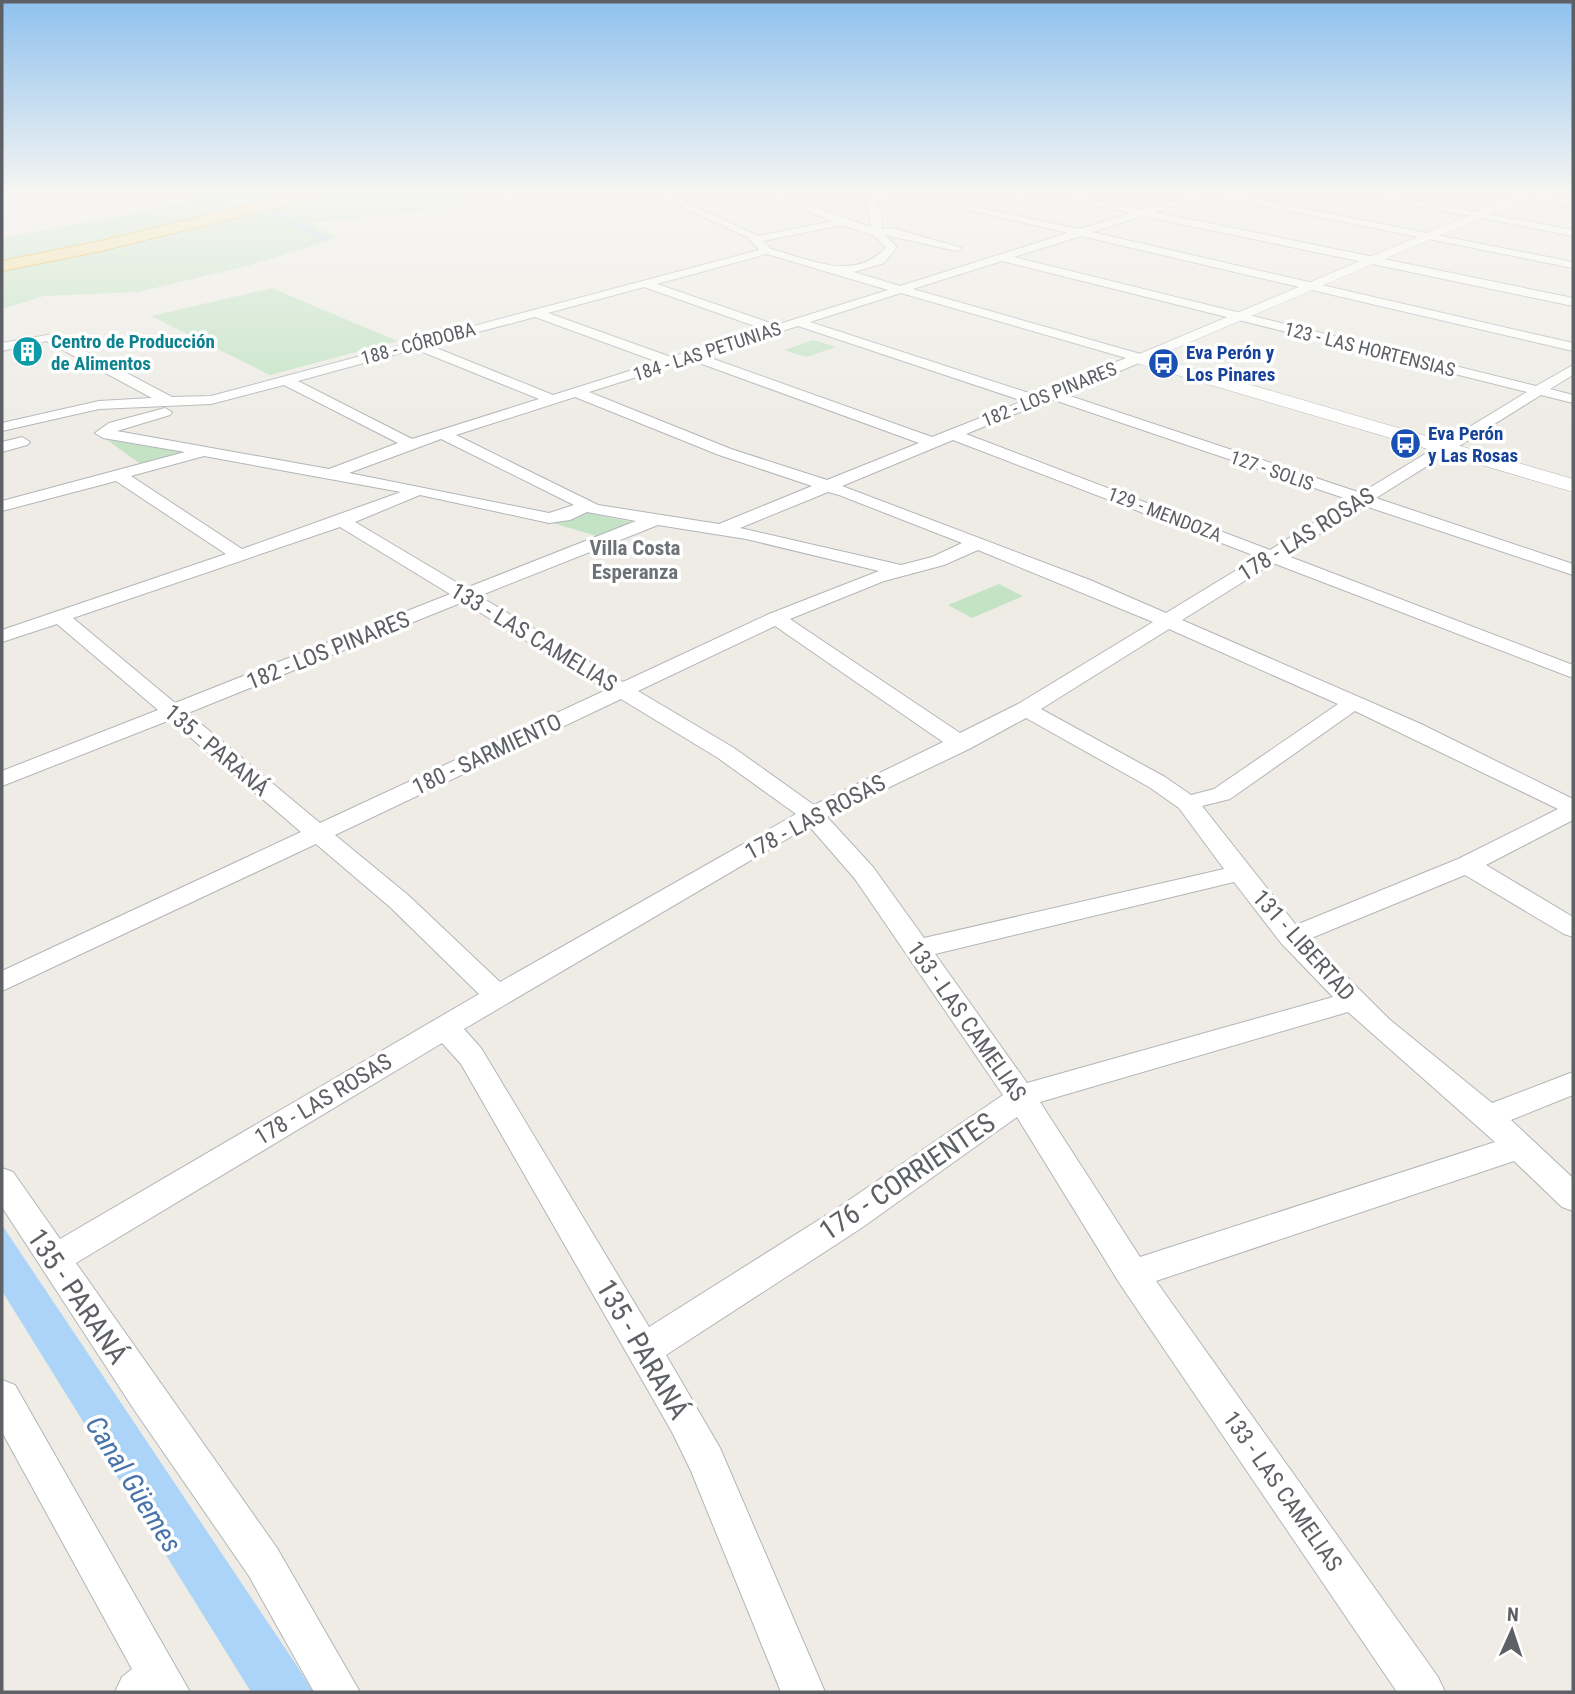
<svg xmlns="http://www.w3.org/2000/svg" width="1575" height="1694" viewBox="0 0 1575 1694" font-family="'Roboto Condensed',sans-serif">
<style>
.green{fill:#c3e3c4}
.water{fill:#abd4f8}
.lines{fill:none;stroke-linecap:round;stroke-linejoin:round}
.stream{stroke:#abd4f8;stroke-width:3.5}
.minor-casing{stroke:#b2b5b9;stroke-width:2}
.tertiary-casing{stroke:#b2b5b9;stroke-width:1}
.motorway-casing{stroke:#e0a712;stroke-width:2}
.minor{fill:#fff;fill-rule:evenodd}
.tertiary{fill:#fff;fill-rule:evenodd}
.motorway{fill:#f4df95;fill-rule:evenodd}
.labels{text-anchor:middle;stroke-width:7;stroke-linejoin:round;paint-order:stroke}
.far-culture-label{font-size:19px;font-weight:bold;fill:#0d838f;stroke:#fff;text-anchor:start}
.far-street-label{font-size:19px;fill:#5d6064;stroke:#fff}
.far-transit-label{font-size:19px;font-weight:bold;fill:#164399;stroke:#fff;text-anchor:start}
.far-quarter-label{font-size:21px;font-weight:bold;fill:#6e7276;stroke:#fff}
.street-label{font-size:23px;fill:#5d6064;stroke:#fff}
.near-street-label{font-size:28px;fill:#5d6064;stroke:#fff}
.near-water-label{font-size:28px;font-style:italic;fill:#4974a9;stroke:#fff}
</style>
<rect width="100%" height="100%" fill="#eeece5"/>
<path class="green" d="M 217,193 L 457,193 L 466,195 L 453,208 L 309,223 L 340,237 L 247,266 L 138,292 L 44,296 L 2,309 L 2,238 L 130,214 Z
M 272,288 L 397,341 L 270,375 L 151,316 Z
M 813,340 L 836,347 L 806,357 L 784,350 Z
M 107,440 L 190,453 L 142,465 Z
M 583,509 L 592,514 L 642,524 L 603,538 L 553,523 Z
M 999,584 L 1023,596 L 972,618 L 948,605 Z"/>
<path class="water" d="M 2,1225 L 299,1669 L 313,1692 L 251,1692 L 2,1291 Z"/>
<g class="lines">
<path class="stream" d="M 188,202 L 229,202
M 271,211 L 325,239"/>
<defs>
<path id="minor" d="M 653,193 L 666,193 L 758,236 L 833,221 L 759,193 L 774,193 L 871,227 L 866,200 L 889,193 L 905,193 L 876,203 L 881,215 L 882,229 L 892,228 L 962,248 L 957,251 L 885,235 L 897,247 L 884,263 L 854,272 L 900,286 L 1068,233 L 961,208 L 961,204 L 1080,229 L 1131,213 L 1042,193 L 1062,193 L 1143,210 L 1196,193 L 1226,193 L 1573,262 L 1573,268 L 1209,195 L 1155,212 L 1573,298 L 1573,306 L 1143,216 L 1092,232 L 1573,343 L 1573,351 L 1081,236 L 1014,257 L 1536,386 L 1573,365 L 1573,375 L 1550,389 L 1573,395 L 1573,403 L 1541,395 L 1376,498 L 1573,564 L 1573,575 L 1365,506 L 1285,555 L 1573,665 L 1573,678 L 1273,563 L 1182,620 L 1421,724 L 1573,799 L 1573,820 L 1486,865 L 1573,917 L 1573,937 L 1564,934 L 1465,875 L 1309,939 L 1389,1019 L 1492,1103 L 1573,1072 L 1573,1095 L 1511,1120 L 1573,1178 L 1573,1211 L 1562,1207 L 1514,1161 L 1156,1281 L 1438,1677 L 1445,1692 L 1397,1692 L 1120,1284 L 1017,1117 L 860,1229 L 666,1355 L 720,1448 L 825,1692 L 781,1692 L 691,1471 L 672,1432 L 461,1064 L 442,1043 L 76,1263 L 277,1548 L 360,1692 L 314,1692 L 249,1576 L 135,1411 L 2,1207 L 2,1168 L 13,1172 L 60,1239 L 479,994 L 390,907 L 316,844 L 2,991 L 2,971 L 301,832 L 170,720 L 2,786 L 2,771 L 158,710 L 57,624 L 2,642 L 2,630 L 226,554 L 116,481 L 2,511 L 2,501 L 185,452 L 103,438 L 95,433 L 109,423 L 165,408 L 172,412 L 170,415 L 117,431 L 329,469 L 398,443 L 284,385 L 211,404 L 99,409 L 2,431 L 2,423 L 99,401 L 152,398 L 46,341 L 2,351 L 2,343 L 53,334 L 172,397 L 211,396 L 759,250 L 747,237 ZM 842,225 L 873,235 L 886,247 C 855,283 809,259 771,249 L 763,241 ZM 767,254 L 888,290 L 776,325 L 657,284 ZM 1002,261 L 1527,392 L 1361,493 L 1064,394 L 1144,361 L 1144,355 L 913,289 ZM 644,287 L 763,329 L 671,357 L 548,313 ZM 901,293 L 1126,358 L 1035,395 L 810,322 ZM 535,317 L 658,362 L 553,395 L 429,345 ZM 798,326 L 1023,401 L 932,437 L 705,356 ZM 415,349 L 539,399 L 412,439 L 298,381 ZM 691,360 L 919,443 L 827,480 L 731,449 L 589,392 ZM 575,397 L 719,455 L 812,486 L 719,524 L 598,505 L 456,435 ZM 1051,399 L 1350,500 L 1270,550 L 966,434 ZM 441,439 L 574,505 L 549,513 L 349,473 ZM 953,440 L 1258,557 L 1166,613 L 1090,580 L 842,486 ZM 204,456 L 401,492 L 242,549 L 131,476 ZM 828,492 L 839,495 L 962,543 L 932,557 L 901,565 L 740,528 ZM 420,495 L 549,523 L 570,520 L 587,512 L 636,521 L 466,588 L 355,522 ZM 658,525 L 746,539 L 879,571 L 769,614 L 623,682 L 479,596 ZM 340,527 L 450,594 L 175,703 L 73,618 ZM 978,550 L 1153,622 L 1018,704 L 960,733 L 790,619 L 884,581 L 944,565 ZM 463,602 L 606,690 L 320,823 L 188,713 ZM 775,626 L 943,742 L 814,805 L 734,748 L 638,691 ZM 1169,629 L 1338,704 L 1214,789 L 1191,795 L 1165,777 L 1041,709 ZM 621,699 L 718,758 L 796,814 L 500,982 L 408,895 L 335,835 ZM 1355,711 L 1558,809 L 1458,859 L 1296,925 L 1202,806 L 1230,799 ZM 1026,718 L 1149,787 L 1179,808 L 1224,869 L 924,938 L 873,867 L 827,817 L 969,749 ZM 809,826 L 855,879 L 1003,1095 L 836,1209 L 649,1327 L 481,1048 L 464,1029 ZM 1234,882 L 1281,943 L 1333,997 L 1027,1083 L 935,954 ZM 1348,1012 L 1495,1142 L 1140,1257 L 1040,1102 Z
M 1354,193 L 1375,193 L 1573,230 L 1573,236 Z
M 1509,193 L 1573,200 L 1573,206 L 1514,196 Z
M 22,437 L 30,442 L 27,445 L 2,452 L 2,442 Z
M 2,1380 L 15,1385 L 190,1692 L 115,1692 L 122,1677 L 132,1669 L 2,1432 Z"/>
<path id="tertiary" d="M 1522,193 L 1539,193 L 1155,357 L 1573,479 L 1573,492 L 1133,362 L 1130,358 Z"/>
<path id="motorway" d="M 300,193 L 327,193 L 324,196 L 101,251 L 2,271 L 2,261 L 101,241 Z"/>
</defs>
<use href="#minor" class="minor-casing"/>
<use href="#tertiary" class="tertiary-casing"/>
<use href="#motorway" class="motorway-casing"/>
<use href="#minor" class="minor"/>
<use href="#tertiary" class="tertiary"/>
<use href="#motorway" class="motorway"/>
</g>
<linearGradient id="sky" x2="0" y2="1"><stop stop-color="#8fc1ee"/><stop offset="0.45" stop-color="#f7f6f3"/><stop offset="1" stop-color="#f7f6f3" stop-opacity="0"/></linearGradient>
<rect width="1575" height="430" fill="url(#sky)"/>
<defs>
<symbol id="building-disc" viewBox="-11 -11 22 22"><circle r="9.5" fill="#0f9aa8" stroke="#fff"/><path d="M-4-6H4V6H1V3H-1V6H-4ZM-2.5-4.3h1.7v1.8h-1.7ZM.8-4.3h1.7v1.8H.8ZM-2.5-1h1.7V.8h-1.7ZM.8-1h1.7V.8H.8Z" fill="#fff"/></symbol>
<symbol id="bus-disc" viewBox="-11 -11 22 22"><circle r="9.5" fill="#1a4fb4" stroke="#fff"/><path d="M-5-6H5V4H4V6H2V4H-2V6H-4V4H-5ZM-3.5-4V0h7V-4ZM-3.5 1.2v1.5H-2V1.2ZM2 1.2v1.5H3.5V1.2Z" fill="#fff"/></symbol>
</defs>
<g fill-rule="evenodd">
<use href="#building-disc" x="10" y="334" width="35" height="35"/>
<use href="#bus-disc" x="1146" y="346" width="35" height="35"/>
<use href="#bus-disc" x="1388" y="426" width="35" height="35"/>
</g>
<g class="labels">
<g class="far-culture-label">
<text x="51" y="348">Centro de Producción<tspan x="51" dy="22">de Alimentos</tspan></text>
</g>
<g class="far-street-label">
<text transform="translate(418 343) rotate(-15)" y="7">188 - CÓRDOBA</text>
<text transform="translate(1370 349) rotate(14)" y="7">123 - LAS HORTENSIAS</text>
<text transform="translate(707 351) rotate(-18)" y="7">184 - LAS PETUNIAS</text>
<text transform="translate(1049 394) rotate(-22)" y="7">182 - LOS PINARES</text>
<text transform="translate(1272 470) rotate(19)" y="7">127 - SOLIS</text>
<text transform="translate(1165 514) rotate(21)" y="7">129 - MENDOZA</text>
</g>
<g class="far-transit-label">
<text x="1186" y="359">Eva Perón y<tspan x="1186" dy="22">Los Pinares</tspan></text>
<text x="1428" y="440">Eva Perón<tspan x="1428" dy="22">y Las Rosas</tspan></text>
</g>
<g class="far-quarter-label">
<text x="635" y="555">Villa Costa<tspan x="635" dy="24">Esperanza</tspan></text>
</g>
<g class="street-label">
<text transform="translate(1306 534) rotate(-32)" y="8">178 - LAS ROSAS</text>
<text transform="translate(534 637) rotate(31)" y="8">133 - LAS CAMELIAS</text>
<text transform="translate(328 650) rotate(-22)" y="8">182 - LOS PINARES</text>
<text transform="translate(217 750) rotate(40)" y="8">135 - PARANÁ</text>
<text transform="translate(487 754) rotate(-25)" y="8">180 - SARMIENTO</text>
<text transform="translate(815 817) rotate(-28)" y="8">178 - LAS ROSAS</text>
<text transform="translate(1304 945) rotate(48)" y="8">131 - LIBERTAD</text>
<text transform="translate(967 1021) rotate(55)" y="8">133 - LAS CAMELIAS</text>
<text transform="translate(323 1099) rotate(-31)" y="8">178 - LAS ROSAS</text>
<text transform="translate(1283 1491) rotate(55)" y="8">133 - LAS CAMELIAS</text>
</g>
<g class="near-street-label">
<text transform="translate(907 1176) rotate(-34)" y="10">176 - CORRIENTES</text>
<text transform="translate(78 1296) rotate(56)" y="10">135 - PARANÁ</text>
<text transform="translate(643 1349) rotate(60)" y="10">135 - PARANÁ</text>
</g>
<g class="near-water-label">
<text transform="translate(134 1484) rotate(58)" y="10">Canal Güemes</text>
</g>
</g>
<rect width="1575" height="1694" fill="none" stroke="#5d6064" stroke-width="7"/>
<g transform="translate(1512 1631) rotate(3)" stroke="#ffffff" stroke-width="5" paint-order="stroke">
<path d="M0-5L12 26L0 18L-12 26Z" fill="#5d6064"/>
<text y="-10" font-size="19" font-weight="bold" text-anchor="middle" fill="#5d6064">N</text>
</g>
</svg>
